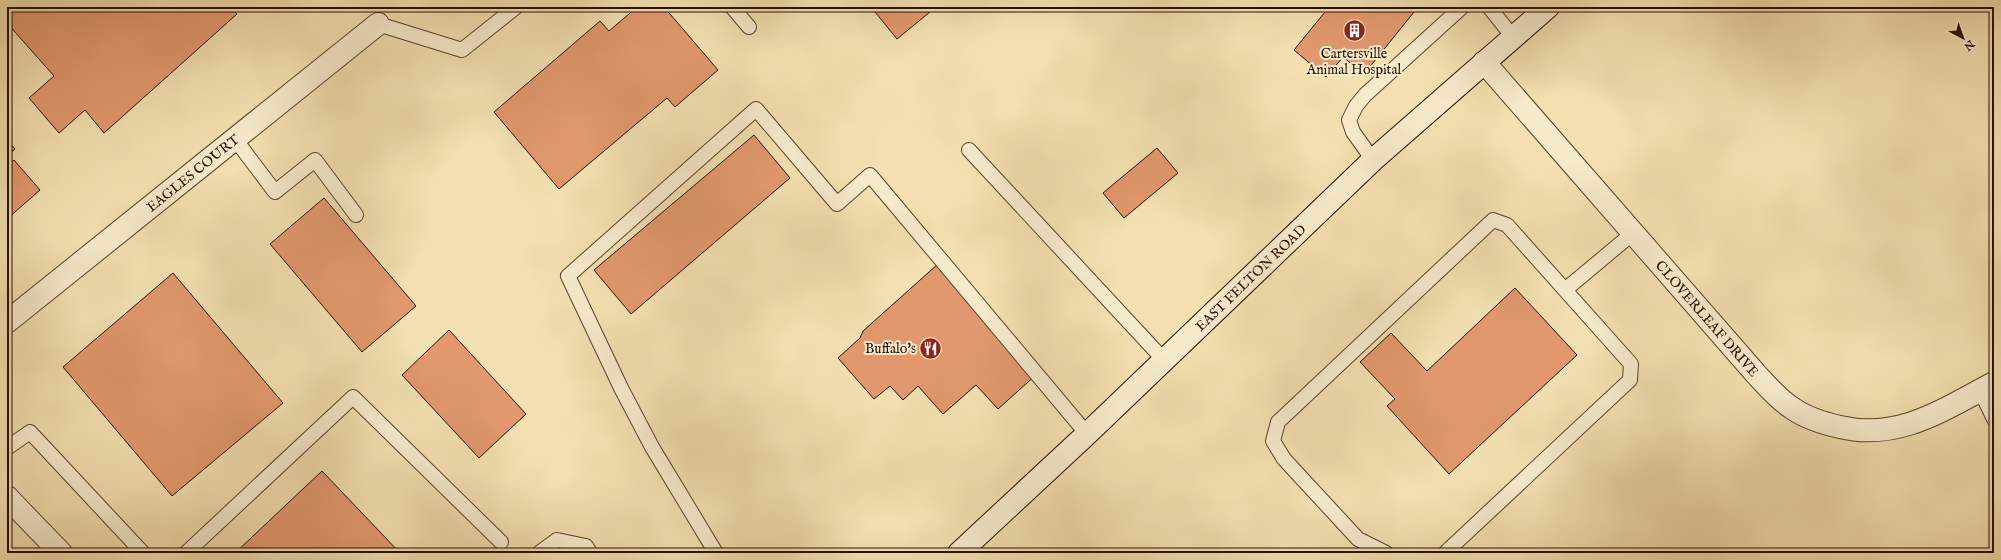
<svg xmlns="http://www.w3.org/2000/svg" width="2001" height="560" viewBox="0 0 2001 560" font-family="'IM FELL English',serif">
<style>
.building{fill:#e1986e;stroke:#280e02}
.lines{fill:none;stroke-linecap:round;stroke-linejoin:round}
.lane-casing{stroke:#5b422d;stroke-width:16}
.street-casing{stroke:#5b422d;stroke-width:24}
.secondary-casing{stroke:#280e02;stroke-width:24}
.lane{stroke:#f7eacb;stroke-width:14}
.street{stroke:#f7eacb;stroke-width:22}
.secondary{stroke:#f7eacb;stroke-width:22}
.labels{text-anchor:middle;stroke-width:4;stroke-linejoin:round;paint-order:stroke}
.poi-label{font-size:14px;fill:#280e02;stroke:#f7eacb}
.street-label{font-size:14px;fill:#280e02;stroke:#f7eacb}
</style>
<rect width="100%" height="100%" fill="#f3dfaf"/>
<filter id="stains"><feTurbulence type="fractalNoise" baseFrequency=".005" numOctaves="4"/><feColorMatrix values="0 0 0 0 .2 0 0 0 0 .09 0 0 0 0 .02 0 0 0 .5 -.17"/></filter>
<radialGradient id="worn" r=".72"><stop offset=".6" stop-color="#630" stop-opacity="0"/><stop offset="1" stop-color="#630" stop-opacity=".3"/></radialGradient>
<path class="building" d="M 7,7 L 231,7 L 237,14 L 104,133 L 85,110 L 59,133 L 29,98 L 54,76 L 7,23 Z
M 637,7 L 664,7 L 718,70 L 675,107 L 667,98 L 559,189 L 494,112 L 600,21 L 609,31 Z
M 871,7 L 936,7 L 897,39 Z
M 1329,7 L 1408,7 L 1414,12 L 1364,74 L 1343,57 L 1326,77 L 1294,50 Z
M 754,135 L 790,178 L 631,314 L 594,270 Z
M 7,140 L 15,149 L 7,156 Z
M 1157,148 L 1178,173 L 1124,218 L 1103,193 Z
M 14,160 L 40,190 L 7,219 L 7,166 Z
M 324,198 L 416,306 L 362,352 L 270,244 Z
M 938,264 L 1037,374 L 998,409 L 976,385 L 943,414 L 918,386 L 903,400 L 890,386 L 874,399 L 838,358 L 860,338 L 863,331 Z
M 173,273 L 283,403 L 172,496 L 63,367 Z
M 1515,288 L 1577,355 L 1449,474 L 1387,406 L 1395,399 L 1360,362 L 1391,333 L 1427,371 Z
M 449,330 L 526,414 L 479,458 L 402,375 Z
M 322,471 L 400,553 L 235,553 Z"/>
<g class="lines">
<defs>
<path id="lane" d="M 732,7 L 749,27
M 1489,7 L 1513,37
M 378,24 L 462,50 L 516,7
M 235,139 L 275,192 L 315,160 L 356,215
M 969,150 L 1164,360
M 1373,160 L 1353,132 L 1349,120 L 1356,106 L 1365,95 L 1462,7
M 1566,289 L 1632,234
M 1980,390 L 1994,419
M 7,448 L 30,432 L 143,553
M 186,553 L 353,397 L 501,542
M 539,553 L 557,540 L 586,546 L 590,553
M 716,553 L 652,447 L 621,388 L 568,276 L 756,109 L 837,204 L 870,175 L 1087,434
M 1386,553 L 1358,539 L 1284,459 L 1273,441 L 1278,422 L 1493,220 L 1507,225 L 1631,364 L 1630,380 L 1445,553"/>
<g id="street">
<path id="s1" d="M 1484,62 L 1756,374 C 1767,386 1778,399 1792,408 C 1806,418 1822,423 1840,427 C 1899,441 1944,409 1994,383"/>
<path id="s2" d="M 7,322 L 378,24"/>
<path d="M 7,497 L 61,553"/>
</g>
<g id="secondary">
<path id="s3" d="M 959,553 L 1087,434 L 1373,160 L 1548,7"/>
</g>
</defs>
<use href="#lane" class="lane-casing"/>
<use href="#street" class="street-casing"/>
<use href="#secondary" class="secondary-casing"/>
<use href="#lane" class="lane"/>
<use href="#street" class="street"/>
<use href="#secondary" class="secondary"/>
</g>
<defs>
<symbol id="building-disc" viewBox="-11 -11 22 22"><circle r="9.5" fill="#8f2418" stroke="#f7eacb"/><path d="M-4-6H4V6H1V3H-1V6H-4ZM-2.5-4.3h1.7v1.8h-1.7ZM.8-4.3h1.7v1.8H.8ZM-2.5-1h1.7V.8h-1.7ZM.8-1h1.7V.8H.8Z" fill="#fff"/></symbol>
<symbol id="restaurant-disc" viewBox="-11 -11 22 22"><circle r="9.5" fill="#8f2418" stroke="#f7eacb"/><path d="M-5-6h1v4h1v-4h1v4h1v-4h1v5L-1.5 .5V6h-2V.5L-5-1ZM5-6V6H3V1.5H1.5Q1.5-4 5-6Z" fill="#fff"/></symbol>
</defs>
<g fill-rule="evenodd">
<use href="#building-disc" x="1342" y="18" width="25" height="25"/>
<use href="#restaurant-disc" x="918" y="336" width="25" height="25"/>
</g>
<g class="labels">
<g class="poi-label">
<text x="1354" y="58">Cartersville<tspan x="1354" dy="16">Animal Hospital</tspan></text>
<text x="916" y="353" text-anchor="end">Buffalo's</text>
</g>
<g class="street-label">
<text dy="5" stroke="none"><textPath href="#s2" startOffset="238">EAGLES COURT</textPath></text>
<text dy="5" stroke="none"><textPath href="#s3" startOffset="401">EAST FELTON ROAD</textPath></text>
<text dy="5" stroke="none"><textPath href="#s1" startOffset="340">CLOVERLEAF DRIVE</textPath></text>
</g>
</g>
<rect width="2001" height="560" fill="none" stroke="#f3dfaf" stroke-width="24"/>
<rect x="8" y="8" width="1985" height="544" fill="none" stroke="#280e02" stroke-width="2"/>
<rect x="12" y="12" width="1977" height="536" fill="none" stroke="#280e02"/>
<g transform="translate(1963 38) rotate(139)" stroke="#f7eacb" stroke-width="3" paint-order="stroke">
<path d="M0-3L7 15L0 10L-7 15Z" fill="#280e02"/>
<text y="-6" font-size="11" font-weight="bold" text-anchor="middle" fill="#280e02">N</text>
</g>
<rect width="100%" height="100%" filter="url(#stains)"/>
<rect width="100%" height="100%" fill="url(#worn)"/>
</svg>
